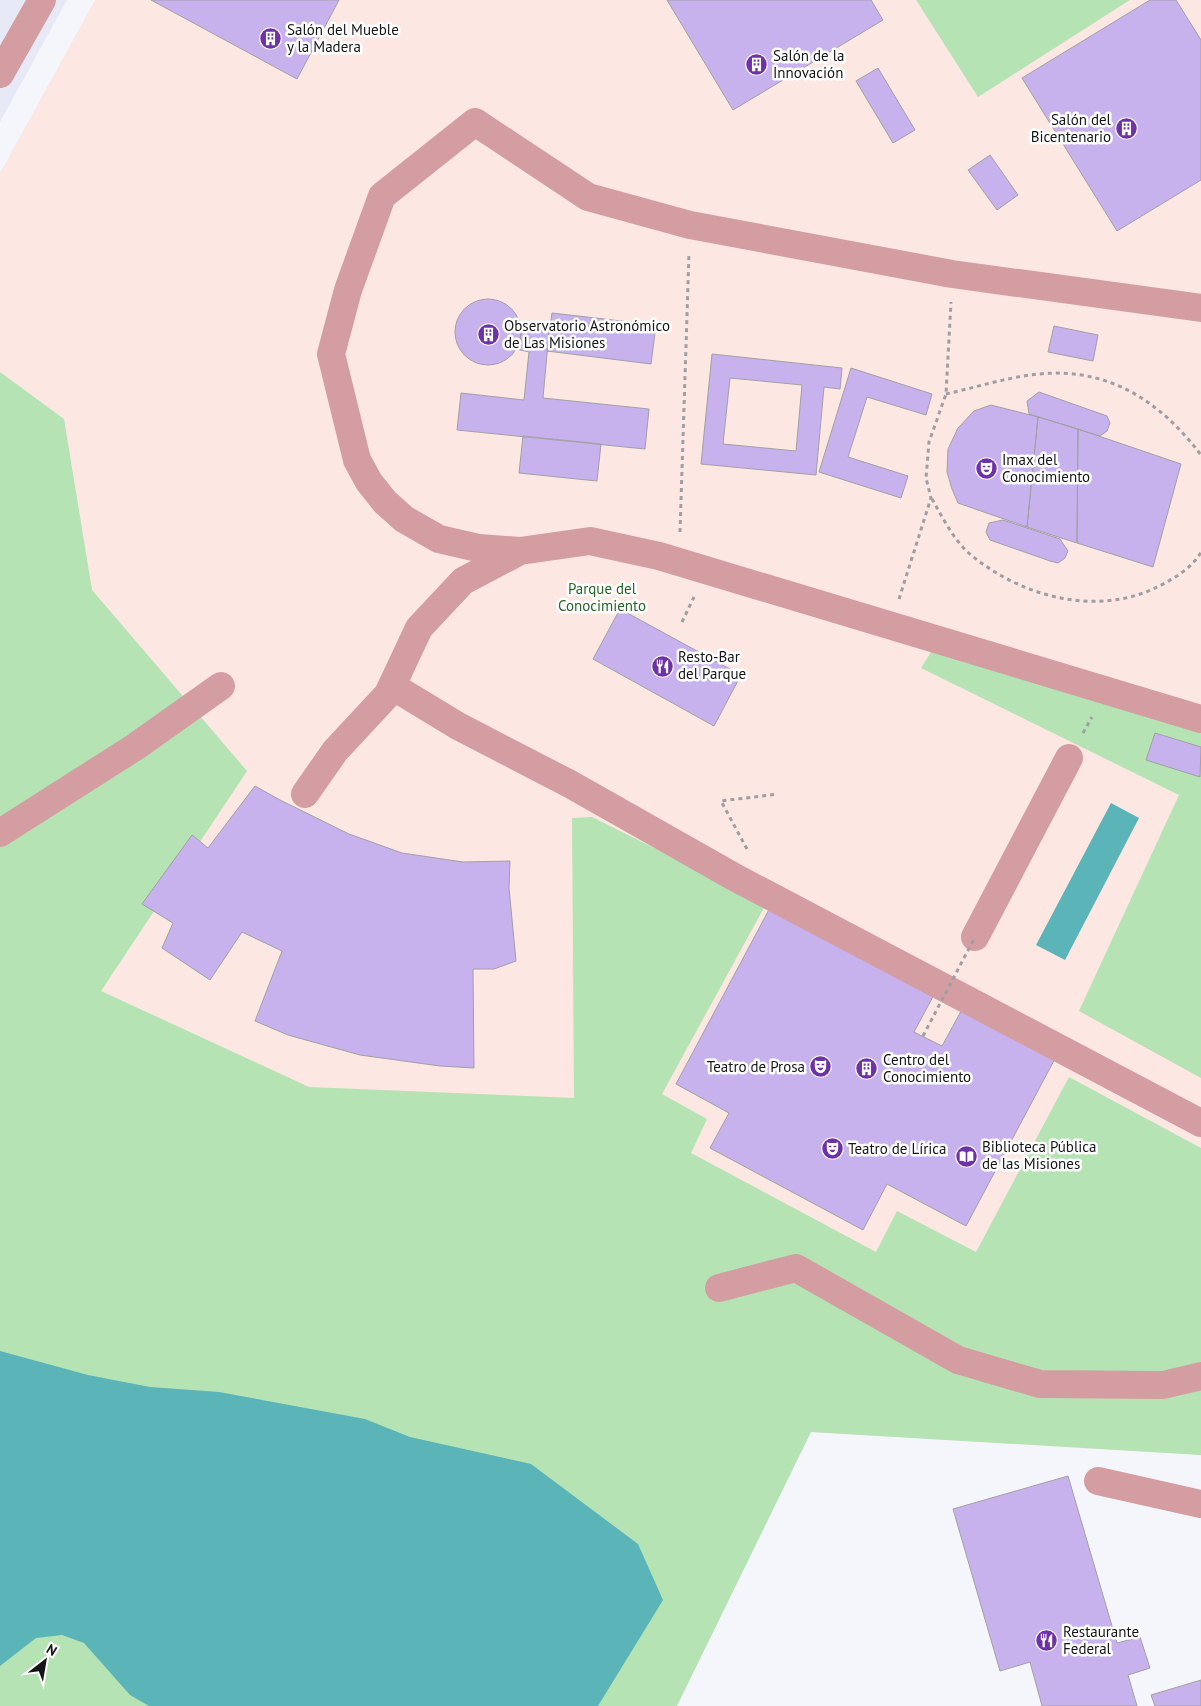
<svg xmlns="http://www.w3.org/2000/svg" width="1201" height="1706" viewBox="0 0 1201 1706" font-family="'PT Sans',sans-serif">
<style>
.commercial{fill:#fce7e2}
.built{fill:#e7e9f6}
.green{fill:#b5e3b3}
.water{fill:#5bb5b8}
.building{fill:#c7b2ed;stroke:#a1a0a5;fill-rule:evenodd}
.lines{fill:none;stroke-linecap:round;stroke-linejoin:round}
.path{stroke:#9e9fa4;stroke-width:3;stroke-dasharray:4 4;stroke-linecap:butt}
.minor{stroke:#d49da2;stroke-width:28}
.path-bridge{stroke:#9e9fa4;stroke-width:3;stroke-dasharray:4 4;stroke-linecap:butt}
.labels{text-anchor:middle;stroke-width:5;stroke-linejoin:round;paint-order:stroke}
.poi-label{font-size:15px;fill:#151618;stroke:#fff;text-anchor:start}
.park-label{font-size:15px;fill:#276729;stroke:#fff}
</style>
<rect width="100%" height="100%" fill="#f5f6fc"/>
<path class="commercial" d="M 95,0 L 916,0 L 978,96 L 1130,0 L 1201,0 L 1201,1455 L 811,1432 L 0,928 L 0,173 Z"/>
<path class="built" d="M 0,0 L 67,0 L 0,122 Z"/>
<path class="green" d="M 916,0 L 1130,0 L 978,97 Z
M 0,372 L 64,419 L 92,590 L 247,771 L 101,991 L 309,1087 L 574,1098 L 572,818 L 592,817 L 766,904 L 662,1094 L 707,1119 L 691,1153 L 876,1252 L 897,1211 L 976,1252 L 1069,1077 L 1201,1148 L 1201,1455 L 811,1432 L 677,1706 L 0,1706 Z
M 933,649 L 1201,731 L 1201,1078 L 1079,1011 L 1179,795 L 921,668 Z"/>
<path class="water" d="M 1111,803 L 1139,818 L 1065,960 L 1036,945 Z
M 0,1351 L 88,1375 L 150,1387 L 219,1392 L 365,1419 L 410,1437 L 531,1464 L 638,1544 L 663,1600 L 598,1706 L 149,1706 L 130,1695 L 84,1643 L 62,1635 L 36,1638 L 0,1666 Z"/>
<path class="building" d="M 151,0 L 339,0 L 297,79 Z
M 667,0 L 871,0 L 883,20 L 733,110 Z
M 1150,0 L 1176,0 L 1201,40 L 1201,180 L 1117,231 L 1022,78 Z
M 878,68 L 915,130 L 893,143 L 856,81 Z
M 990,155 L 1018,195 L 997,210 L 968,170 Z
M455 332a33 33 0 1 1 66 0a33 33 0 1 1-66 0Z
M 552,313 L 656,325 L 651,364 L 547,351 Z
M 1054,326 L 1098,335 L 1093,361 L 1048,352 Z
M 521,329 L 549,332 L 543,398 L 649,409 L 645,449 L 457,430 L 461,393 L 524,400 L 529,352 L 516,349 L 520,341 Z
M 712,354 L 842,368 L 840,389 L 824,387 L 816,475 L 701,464 ZM 730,378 L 802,385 L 796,451 L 723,444 Z
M 851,368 L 932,394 L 926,415 L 867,397 L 848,457 L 908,476 L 901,498 L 819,472 Z
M 1039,392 L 1107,416 L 1110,423 L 1107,431 L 1100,436 L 1029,414 L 1027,401 Z
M 991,405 L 1038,417 L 1027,527 L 958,503 L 952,489 L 947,472 L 948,449 L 958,428 L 974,411 Z
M 1038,417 L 1078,429 L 1077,543 L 1027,527 Z
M 1078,429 L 1181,464 L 1153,567 L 1077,543 Z
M 523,436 L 601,444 L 597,481 L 519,473 Z
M 1003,520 L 1060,539 L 1068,551 L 1065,558 L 1058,563 L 1050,561 L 990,540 L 986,532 L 989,523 Z
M 620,609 L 741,675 L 714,726 L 593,659 Z
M 1155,733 L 1201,747 L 1200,777 L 1146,760 Z
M 255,786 L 280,800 L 349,834 L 402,853 L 463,862 L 510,861 L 509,888 L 516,961 L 494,969 L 473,969 L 474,1068 L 440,1066 L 360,1055 L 288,1035 L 255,1021 L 282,951 L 242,932 L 210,980 L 162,948 L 173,923 L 142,904 L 192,835 L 208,848 Z
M 772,904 L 936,991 L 914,1032 L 942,1046 L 965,1004 L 1058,1053 L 966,1226 L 887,1184 L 863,1230 L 710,1148 L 729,1113 L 676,1084 Z
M 1068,1476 L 1117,1643 L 1140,1637 L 1150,1668 L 1128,1675 L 1137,1706 L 1042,1706 L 1030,1662 L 1000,1671 L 953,1509 Z
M 1201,1680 L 1201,1706 L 1155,1706 L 1151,1695 Z"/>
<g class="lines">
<path class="path" d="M 946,394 C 977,387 1008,377 1039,374 C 1109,367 1161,402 1201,455
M 932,499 C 943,518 954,541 971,555 C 1021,596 1093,616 1153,589 C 1170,581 1192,569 1201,552
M 680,532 L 689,253
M 899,599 L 931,498 L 926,478 L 929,442 L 946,394 L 951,302
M 682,622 L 694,597
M 1083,733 L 1092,717
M 747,849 L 721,801 L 778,794"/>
<path class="minor" d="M 0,74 L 42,0
M 520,551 L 478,548 L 439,539 L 404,519 L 385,502 L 369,482 L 357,460 L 331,354 L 348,290 L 382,196 L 475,122 L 588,197 L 690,225 L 952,274 L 1201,308
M 392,686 L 458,726 L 570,784 L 736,878 L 1201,1123
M 305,794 L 335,751 L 388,694 L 419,628 L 463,581 L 520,551 L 590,541 L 659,556 L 1201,719
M 0,833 L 135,747 L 221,686
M 975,937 L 1069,758
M 719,1288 L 796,1268 L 958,1360 L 1040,1384 L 1163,1385 L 1201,1376
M 1098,1481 L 1201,1504"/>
<path class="path-bridge" d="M 923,1036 L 975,937"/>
</g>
<defs>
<symbol id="building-disc" viewBox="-11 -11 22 22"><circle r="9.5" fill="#6e31a7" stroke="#fff"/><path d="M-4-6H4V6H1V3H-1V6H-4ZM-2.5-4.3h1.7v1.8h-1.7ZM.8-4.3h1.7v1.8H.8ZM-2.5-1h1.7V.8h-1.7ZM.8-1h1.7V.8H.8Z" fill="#fff"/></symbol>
<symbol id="theatre-disc" viewBox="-11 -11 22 22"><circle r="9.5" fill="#6e31a7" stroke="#fff"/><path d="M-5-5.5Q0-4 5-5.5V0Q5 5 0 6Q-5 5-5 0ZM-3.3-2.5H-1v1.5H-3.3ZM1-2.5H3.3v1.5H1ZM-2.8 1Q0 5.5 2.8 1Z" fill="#fff"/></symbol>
<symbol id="restaurant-disc" viewBox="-11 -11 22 22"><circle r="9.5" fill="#6e31a7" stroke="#fff"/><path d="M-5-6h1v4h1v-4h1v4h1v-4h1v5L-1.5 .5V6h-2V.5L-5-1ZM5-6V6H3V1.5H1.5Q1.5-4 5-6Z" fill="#fff"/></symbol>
<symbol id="library-disc" viewBox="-11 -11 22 22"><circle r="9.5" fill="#6e31a7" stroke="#fff"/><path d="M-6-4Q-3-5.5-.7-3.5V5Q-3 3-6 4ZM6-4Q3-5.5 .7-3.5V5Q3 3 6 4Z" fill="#fff"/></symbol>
</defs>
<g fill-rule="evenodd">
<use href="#building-disc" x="258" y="26" width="25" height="25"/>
<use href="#building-disc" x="744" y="52" width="25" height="25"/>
<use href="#building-disc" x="1114" y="116" width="25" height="25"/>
<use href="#building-disc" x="476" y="322" width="25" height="25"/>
<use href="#theatre-disc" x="974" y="456" width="25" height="25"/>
<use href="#restaurant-disc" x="650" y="654" width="25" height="25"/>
<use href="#theatre-disc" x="808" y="1054" width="25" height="25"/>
<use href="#building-disc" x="854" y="1056" width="25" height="25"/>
<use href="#theatre-disc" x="820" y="1136" width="25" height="25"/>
<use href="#library-disc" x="954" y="1144" width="25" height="25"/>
<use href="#restaurant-disc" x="1034" y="1628" width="25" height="25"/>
</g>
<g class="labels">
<g class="poi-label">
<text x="287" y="35">Salón del Mueble<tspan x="287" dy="17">y la Madera</tspan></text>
<text x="773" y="61">Salón de la<tspan x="773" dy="17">Innovación</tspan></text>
<text x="1111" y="125" text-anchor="end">Salón del<tspan x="1111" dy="17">Bicentenario</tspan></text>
<text x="504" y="331">Observatorio Astronómico<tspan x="504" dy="17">de Las Misiones</tspan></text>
<text x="1002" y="465">Imax del<tspan x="1002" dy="17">Conocimiento</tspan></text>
<text x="678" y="662">Resto-Bar<tspan x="678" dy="17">del Parque</tspan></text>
<text x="883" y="1065">Centro del<tspan x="883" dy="17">Conocimiento</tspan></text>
<text x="805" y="1072" text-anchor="end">Teatro de Prosa</text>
<text x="982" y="1152">Biblioteca Pública<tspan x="982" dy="17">de las Misiones</tspan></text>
<text x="848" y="1154">Teatro de Lírica</text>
<text x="1063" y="1637">Restaurante<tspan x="1063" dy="17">Federal</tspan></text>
</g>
<g class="park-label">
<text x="602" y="594">Parque del<tspan x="602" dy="17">Conocimiento</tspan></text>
</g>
</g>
<g transform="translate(45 1661) rotate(31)" stroke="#ffffff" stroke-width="4" paint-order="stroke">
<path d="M0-4L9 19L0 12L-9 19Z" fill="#151618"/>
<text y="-8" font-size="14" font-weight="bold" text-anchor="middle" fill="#151618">N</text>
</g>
</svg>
